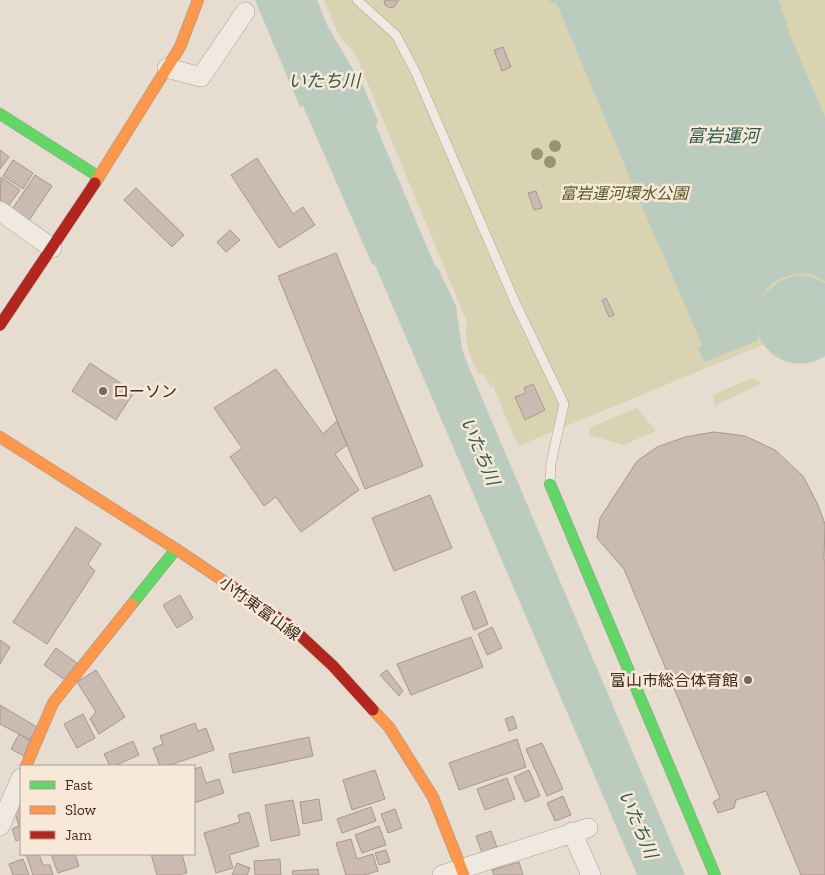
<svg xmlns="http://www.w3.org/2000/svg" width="825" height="875" viewBox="0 0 825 875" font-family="'Zilla Slab','Noto Sans JP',serif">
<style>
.green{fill:#dad3b2}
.water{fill:#bbcbbe}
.building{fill:#cbbab1;stroke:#a8978f}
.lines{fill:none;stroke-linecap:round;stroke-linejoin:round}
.lane-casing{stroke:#ada298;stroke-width:10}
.street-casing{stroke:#ada298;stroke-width:20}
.fast-casing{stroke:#9c9188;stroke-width:12}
.slow-casing{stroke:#9c9188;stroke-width:12}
.jam-casing{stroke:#9c9188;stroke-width:12}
.lane{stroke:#efe9e2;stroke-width:9}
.street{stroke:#efe9e2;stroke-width:19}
.fast{stroke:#63d668;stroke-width:11}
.slow{stroke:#ff974d;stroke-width:11}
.jam{stroke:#b3261e;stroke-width:11}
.tree{fill:#979472}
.poi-dot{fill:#78685d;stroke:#f7e8d7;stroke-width:2}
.labels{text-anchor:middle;stroke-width:5;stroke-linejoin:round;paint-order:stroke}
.park-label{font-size:16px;font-style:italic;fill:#565a25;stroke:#f7e8d7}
.poi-label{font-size:16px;fill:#3d291f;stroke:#f7e8d7;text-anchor:start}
.street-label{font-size:16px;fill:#3d291f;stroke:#f7e8d7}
.water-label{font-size:18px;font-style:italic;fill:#2e5d52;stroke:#f7e8d7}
</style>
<rect width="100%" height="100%" fill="#e7dcd0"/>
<path class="green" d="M 324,0 L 825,0 L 825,319 L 518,446 L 493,386 L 491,387 L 483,373 L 478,374 C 471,359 463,339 467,322 L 355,53 L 339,36 Z
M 752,378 L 762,383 L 714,406 L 713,395 Z
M 637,408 L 656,431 L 624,445 L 589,435 L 591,427 Z"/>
<path class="water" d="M 255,0 L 317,0 L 328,27 L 364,88 L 378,121 L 376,126 L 435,266 L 438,268 L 456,306 L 462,349 L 467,363 L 685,875 L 637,875 L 375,265 L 372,264 L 303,106 L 300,107 Z
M 548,0 L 779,0 L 790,35 L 825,117 L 825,281 C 820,279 815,276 810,274 C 791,271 768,281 761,298 C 780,278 797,268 825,283 L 825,356 C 804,370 775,364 762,342 C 757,334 757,325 756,316 L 758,340 L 704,362 L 698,348 L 702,345 L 638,197 L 556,2 L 550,3 Z"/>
<path class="building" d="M 384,0 L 399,0 L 394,7 L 390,8 L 385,5 Z
M 503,47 L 511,67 L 502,71 L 494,50 Z
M 0,150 L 9,157 L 0,169 Z
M 257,158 L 293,214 L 303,207 L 315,225 L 279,248 L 231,175 Z
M 13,160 L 33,173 L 23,189 L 3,176 Z
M 35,175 L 52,186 L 28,222 L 11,211 Z
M 1,177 L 20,190 L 7,208 L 0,203 Z
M 136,188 L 184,235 L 172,247 L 124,200 Z
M 536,191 L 542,208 L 534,210 L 528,193 Z
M 230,230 L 240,240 L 226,252 L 217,242 Z
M 336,253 L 423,466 L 365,489 L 278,276 Z
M 606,298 L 614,315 L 609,317 L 602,300 Z
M 90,363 L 134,392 L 116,420 L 72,391 Z
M 276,369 L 323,434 L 337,421 L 347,445 L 335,454 L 359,490 L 301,532 L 276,497 L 264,506 L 230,457 L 242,448 L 214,408 Z
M 533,384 L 545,410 L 525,420 L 515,397 L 526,393 L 524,388 Z
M 714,432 L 745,436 L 775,450 L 803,476 L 818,505 L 825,524 L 824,559 L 825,561 L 825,875 L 801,875 L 766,791 L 736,800 L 734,808 L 718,813 L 713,802 L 720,798 L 624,569 L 597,538 L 600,518 L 637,461 L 657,447 L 685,437 Z
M 430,495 L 452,548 L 394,571 L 372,518 Z
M 76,527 L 101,544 L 88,564 L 95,571 L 47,644 L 13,622 Z
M 475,591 L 488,624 L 474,630 L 461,597 Z
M 180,595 L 193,618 L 177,628 L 163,605 Z
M 492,627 L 502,648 L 487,655 L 478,634 Z
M 471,637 L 483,667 L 411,695 L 397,664 Z
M 0,640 L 10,647 L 0,664 Z
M 56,648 L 77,663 L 65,680 L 44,665 Z
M 96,670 L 125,717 L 99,734 L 90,719 L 96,712 L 77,682 Z
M 387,670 L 403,691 L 399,696 L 380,675 Z
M 0,705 L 37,727 L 30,740 L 0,724 Z
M 83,714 L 95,738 L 77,748 L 64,724 Z
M 513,716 L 517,728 L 509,731 L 505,719 Z
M 195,723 L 198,731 L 206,728 L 214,750 L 167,766 L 160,766 L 153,748 L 163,744 L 160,736 Z
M 19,734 L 30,740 L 24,756 L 11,749 Z
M 309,737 L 313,756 L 233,773 L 229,754 Z
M 517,739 L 526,767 L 459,790 L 449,763 Z
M 133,741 L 139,755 L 114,766 L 110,766 L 104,754 Z
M 542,743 L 563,789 L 547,796 L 526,749 Z
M 201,767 L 206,783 L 219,779 L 224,793 L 194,803 L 194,769 Z
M 375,770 L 385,799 L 352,810 L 343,780 Z
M 529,770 L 540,796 L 525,802 L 514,777 Z
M 507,778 L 515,799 L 485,810 L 477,789 Z
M 563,796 L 571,815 L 555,821 L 547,803 Z
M 319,799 L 322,820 L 303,824 L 300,802 Z
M 293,800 L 300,835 L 271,841 L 265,805 Z
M 21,807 L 21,839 L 16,841 L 12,829 L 19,826 L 14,810 Z
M 371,807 L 376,821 L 342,833 L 337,819 Z
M 395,809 L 402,828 L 388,833 L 381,814 Z
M 249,812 L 259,846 L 229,855 L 233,868 L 216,873 L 204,833 L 240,822 L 238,815 Z
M 379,826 L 386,845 L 362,853 L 355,835 Z
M 491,831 L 498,850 L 483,856 L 476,836 Z
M 351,839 L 357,859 L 373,854 L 378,871 L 364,875 L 346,875 L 336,843 Z
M 386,850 L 390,862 L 379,865 L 375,853 Z
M 26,854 L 39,854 L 43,865 L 50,865 L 53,875 L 33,875 Z
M 51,854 L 75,854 L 79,866 L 58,873 Z
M 151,854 L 182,854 L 187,873 L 177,875 L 157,875 Z
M 23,859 L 29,875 L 13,875 L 9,864 Z
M 280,859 L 281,875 L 255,875 L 254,861 Z
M 519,862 L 523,875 L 494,875 L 492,870 Z
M 237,863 L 250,868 L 247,875 L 232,875 Z
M 318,869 L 319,875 L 293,875 L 292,871 Z"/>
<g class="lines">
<defs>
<path id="lane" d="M 357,0 L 396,35 L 416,73 L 515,302 L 564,404 L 551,463 L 550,482"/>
<path id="street" d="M 167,68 L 201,77 L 245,12
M 0,211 L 52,248
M 0,826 L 21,778
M 572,832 L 591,875
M 442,875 L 588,828"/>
<path id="fast" d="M 0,114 L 99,177
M 550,484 L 715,875
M 132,604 L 176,549"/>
<path id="slow" d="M 95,183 L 180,47 L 198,0
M 0,437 L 176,549 L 234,588
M 373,710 L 389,727 L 433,797 L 464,875
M 26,766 L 53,703 L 132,604"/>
<path id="jam" d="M 0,325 L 95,183
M 234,588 L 290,626 L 333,666 L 373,710"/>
</defs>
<use href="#lane" class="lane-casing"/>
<use href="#street" class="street-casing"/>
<use href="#fast" class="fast-casing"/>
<use href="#slow" class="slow-casing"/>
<use href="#jam" class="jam-casing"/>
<use href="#lane" class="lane"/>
<use href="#street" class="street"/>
<use href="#fast" class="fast"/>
<use href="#slow" class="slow"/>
<use href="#jam" class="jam"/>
</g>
<g class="tree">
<circle cx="555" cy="146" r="6"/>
<circle cx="537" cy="154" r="6"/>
<circle cx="550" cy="162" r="6"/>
</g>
<g class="poi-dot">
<circle cx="103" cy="391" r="5"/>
<circle cx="748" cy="680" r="5"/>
</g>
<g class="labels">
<g class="park-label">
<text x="624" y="199">富岩運河環水公園</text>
</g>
<g class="poi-label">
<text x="113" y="397">ローソン</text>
<text x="738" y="686" text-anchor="end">富山市総合体育館</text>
</g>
<g class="street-label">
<text transform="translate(260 608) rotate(36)" y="6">小竹東富山線</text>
</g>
<g class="water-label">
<text x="324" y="87">いたち川</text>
<text x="723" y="142">富岩運河</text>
<text transform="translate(480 451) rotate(67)" y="6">いたち川</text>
<text transform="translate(638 824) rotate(67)" y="6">いたち川</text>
</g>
</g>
<rect x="20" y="765" width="175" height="90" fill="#f7e8d7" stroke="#ad9c8d"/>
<rect x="30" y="781" width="25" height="8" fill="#63d668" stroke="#ad9c8d"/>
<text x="65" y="790" font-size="15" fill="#3d291f">Fast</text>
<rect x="30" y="806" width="25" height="8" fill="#ff974d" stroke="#ad9c8d"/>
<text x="65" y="815" font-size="15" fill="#3d291f">Slow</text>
<rect x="30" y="831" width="25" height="8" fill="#b3261e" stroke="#ad9c8d"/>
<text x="65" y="840" font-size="15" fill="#3d291f">Jam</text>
</svg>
